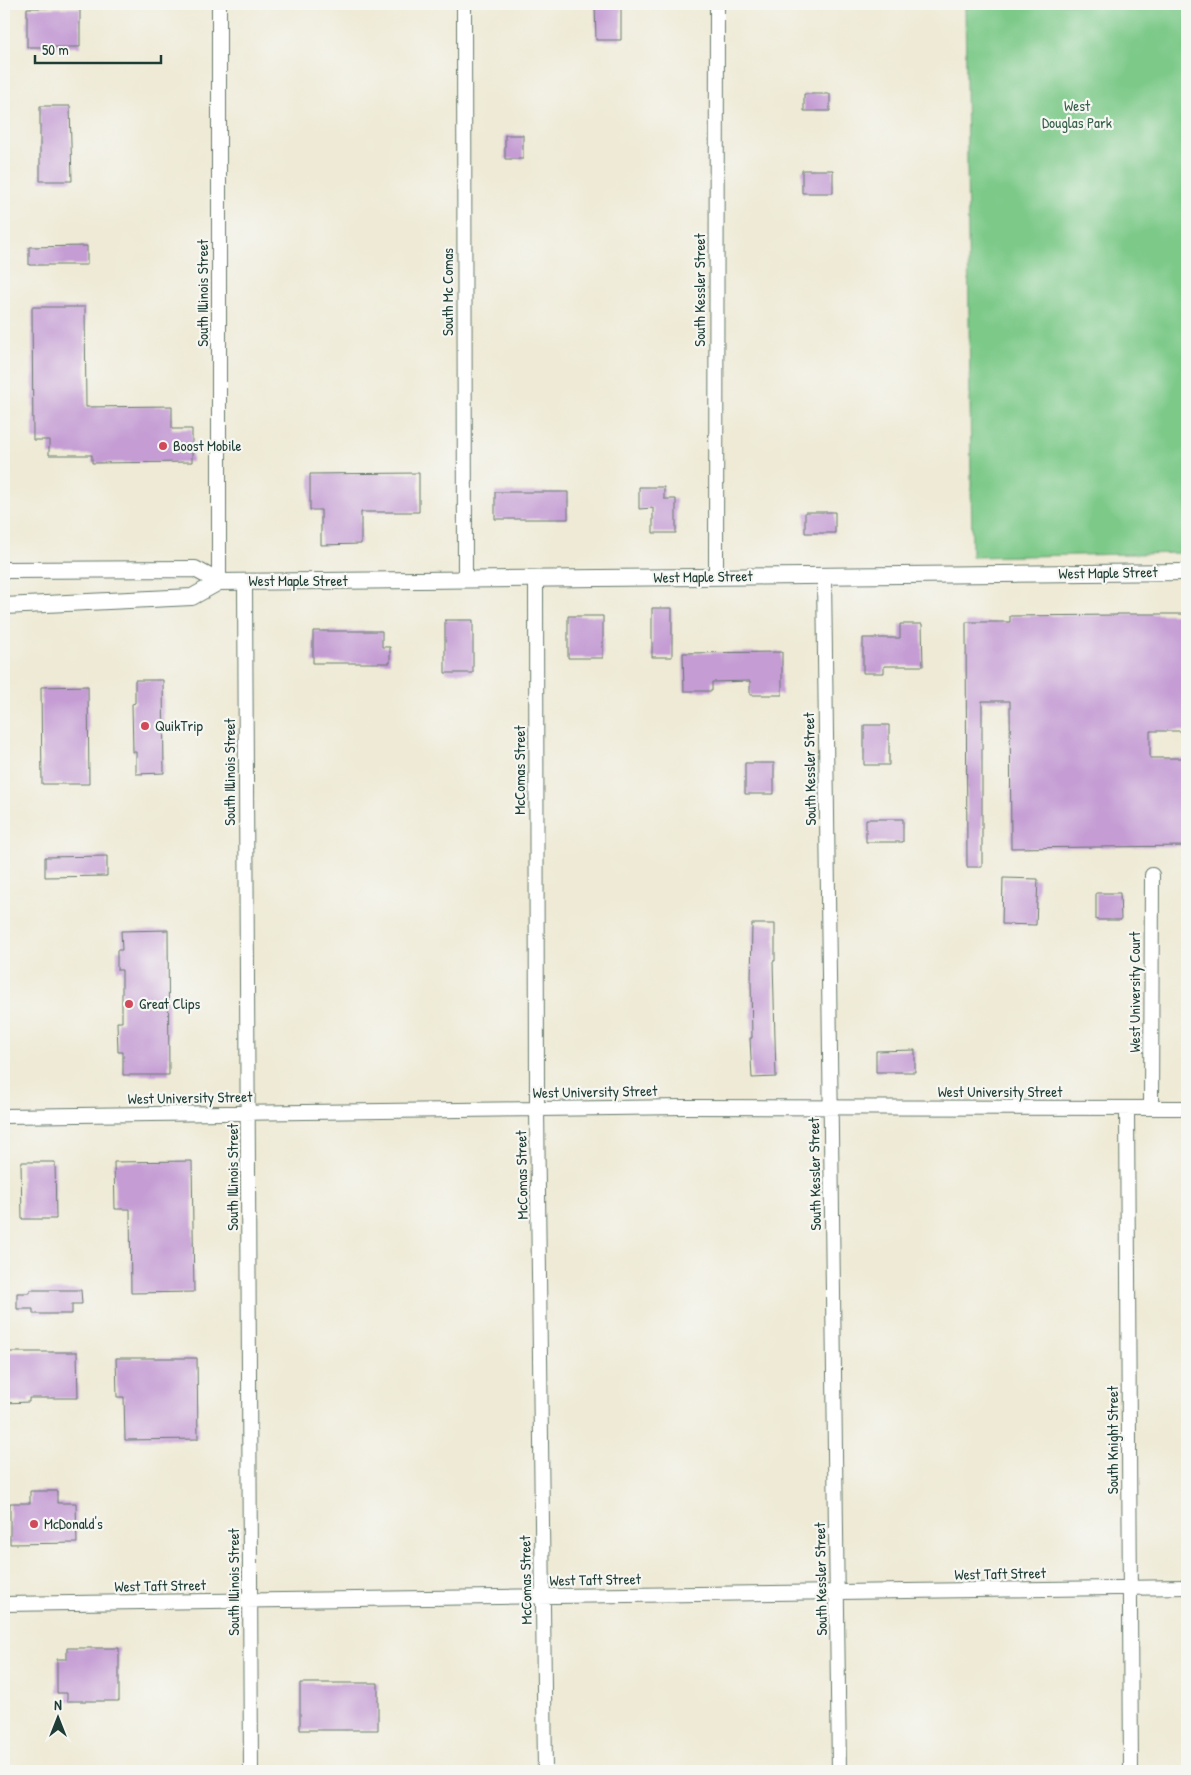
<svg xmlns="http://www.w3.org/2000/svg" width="1191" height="1775" viewBox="0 0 1191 1775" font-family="'Patrick Hand',sans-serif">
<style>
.green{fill:#7cc988;stroke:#4e835e}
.building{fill:#c59dd4}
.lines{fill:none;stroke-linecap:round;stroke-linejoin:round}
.minor-casing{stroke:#677a6c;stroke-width:16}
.tertiary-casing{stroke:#677a6c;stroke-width:18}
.minor{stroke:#fff;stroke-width:14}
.tertiary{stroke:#fff;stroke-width:16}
.poi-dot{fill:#d1495b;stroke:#f6f6f2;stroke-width:2}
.labels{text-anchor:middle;stroke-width:4.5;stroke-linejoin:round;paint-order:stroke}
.park-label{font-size:15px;fill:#366049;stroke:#f6f6f2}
.street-label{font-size:15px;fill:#1f3d34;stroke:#f6f6f2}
.poi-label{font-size:15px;fill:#1f3d34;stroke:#f6f6f2;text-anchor:start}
</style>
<rect width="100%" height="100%" fill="#f6f6f2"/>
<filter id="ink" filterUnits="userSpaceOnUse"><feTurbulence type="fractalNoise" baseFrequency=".02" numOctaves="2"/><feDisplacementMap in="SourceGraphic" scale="10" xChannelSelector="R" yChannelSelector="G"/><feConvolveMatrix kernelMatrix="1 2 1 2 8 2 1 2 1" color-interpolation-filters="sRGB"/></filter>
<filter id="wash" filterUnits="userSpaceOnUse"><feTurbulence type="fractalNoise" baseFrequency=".0096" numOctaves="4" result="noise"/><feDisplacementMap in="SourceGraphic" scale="20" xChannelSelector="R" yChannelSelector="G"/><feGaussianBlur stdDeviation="1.12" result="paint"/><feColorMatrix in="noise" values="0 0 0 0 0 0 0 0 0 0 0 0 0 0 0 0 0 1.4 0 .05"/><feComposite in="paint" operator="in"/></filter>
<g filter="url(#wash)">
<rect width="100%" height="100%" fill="#eeead5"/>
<path class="green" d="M 965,4 L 1187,4 L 1187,553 L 972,557 Z"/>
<g id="blocks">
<path class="building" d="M 595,4 L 621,4 L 621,40 L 596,40 Z
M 27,8 L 80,8 L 80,47 L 27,47 Z
M 804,94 L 830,94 L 830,111 L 804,111 Z
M 40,106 L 70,106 L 72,181 L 40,181 Z
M 505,135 L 523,135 L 523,159 L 505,159 Z
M 802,170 L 833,170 L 833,193 L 802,193 Z
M 87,246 L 87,265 L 29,265 L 29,247 Z
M 32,307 L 85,307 L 86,407 L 172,406 L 172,429 L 192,429 L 192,462 L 92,463 L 92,455 L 49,455 L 49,440 L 33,440 Z
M 419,473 L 419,512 L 361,512 L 361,544 L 321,545 L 321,510 L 310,510 L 310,474 Z
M 639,487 L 664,487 L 664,499 L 676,499 L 676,533 L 653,533 L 653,508 L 639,509 Z
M 495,492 L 568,492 L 568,519 L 495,519 Z
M 805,512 L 835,512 L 835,533 L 805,533 Z
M 652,608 L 672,608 L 672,657 L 652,657 Z
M 1117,614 L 1187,614 L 1187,731 L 1150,731 L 1150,758 L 1187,758 L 1187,846 L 1011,848 L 1010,702 L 1010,701 L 982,701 L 982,867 L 967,867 L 966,622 L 1010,622 L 1010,616 L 1117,615 Z
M 568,616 L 603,616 L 603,658 L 568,658 Z
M 445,620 L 473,620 L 473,673 L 445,673 Z
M 900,624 L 922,624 L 923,666 L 884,666 L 884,673 L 863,673 L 863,638 L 900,638 Z
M 313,631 L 382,631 L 382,647 L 390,647 L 390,663 L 313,663 Z
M 782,652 L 782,695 L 750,695 L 750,681 L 712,682 L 712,691 L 684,691 L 683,653 Z
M 135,680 L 163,680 L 164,773 L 136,774 L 136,752 L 133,752 L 132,704 L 135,703 Z
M 88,686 L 89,784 L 42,784 L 41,687 Z
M 864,725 L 889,725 L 889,765 L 864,765 Z
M 745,763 L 774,763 L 774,794 L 745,794 Z
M 866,819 L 903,819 L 903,842 L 866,842 Z
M 107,856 L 107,876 L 45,877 L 45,857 Z
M 1003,878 L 1038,879 L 1036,925 L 1002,924 Z
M 1096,893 L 1120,893 L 1121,920 L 1096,920 Z
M 752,924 L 775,924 L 775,961 L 773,961 L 776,1077 L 752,1078 L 750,1038 L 752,1038 L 751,982 Z
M 168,930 L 169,1075 L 123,1075 L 123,1052 L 118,1052 L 117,1022 L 122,1022 L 122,970 L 117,970 L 117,950 L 122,950 L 121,931 Z
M 915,1050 L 915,1072 L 876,1072 L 876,1051 Z
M 192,1161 L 194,1292 L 131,1293 L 130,1209 L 115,1209 L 114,1162 Z
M 21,1162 L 55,1162 L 56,1219 L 22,1219 Z
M 30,1290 L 81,1290 L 82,1304 L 72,1304 L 72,1314 L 33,1314 L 33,1309 L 17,1309 L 17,1293 L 30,1293 Z
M 7,1352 L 77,1352 L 78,1398 L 29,1398 L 29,1402 L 4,1403 L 4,1376 L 7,1376 Z
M 116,1358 L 197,1358 L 198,1439 L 125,1440 L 124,1397 L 117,1397 Z
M 30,1491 L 57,1491 L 57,1503 L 76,1503 L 77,1543 L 10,1544 L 10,1503 L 30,1503 Z
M 67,1648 L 119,1648 L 119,1701 L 67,1701 L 67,1693 L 57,1693 L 57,1659 L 67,1659 Z
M 300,1683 L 378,1683 L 378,1730 L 300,1730 Z"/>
</g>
</g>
<g filter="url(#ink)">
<use href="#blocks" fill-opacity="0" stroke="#677a6c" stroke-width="1"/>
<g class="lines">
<defs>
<path id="minor" d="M 464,4 L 465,580
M 824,576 L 839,1771
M 716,577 L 717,4
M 536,579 L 537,1109 L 545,1771
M 219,582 L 219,4
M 245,582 L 251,1771
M 1151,1108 L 1152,875
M 1127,1109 L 1131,1771
M 4,1116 L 685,1107 L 1187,1108
M 4,1604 L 1187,1587"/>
<path id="tertiary" d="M 4,570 L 195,569 L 219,582 L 1187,572
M 4,606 L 192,597 L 219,582"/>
</defs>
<use href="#minor" class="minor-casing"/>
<use href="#tertiary" class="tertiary-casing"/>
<use href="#minor" class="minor"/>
<use href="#tertiary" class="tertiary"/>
</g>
</g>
<g class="poi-dot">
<circle cx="163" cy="446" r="5"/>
<circle cx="145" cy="726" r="5"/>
<circle cx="129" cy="1004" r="5"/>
<circle cx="34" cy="1524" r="5"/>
</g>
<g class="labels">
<g class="park-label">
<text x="1077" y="111">West<tspan x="1077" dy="17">Douglas Park</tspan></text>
</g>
<g class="street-label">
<text transform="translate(700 290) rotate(-90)" y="5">South Kessler Street</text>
<text transform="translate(448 292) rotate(-90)" y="5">South Mc Comas</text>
<text transform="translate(203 293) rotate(-90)" y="5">South Illinois Street</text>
<text transform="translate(1108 573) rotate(-1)" y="5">West Maple Street</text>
<text transform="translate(703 577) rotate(-1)" y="5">West Maple Street</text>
<text x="298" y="586">West Maple Street</text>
<text transform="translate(810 769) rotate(-91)" y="5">South Kessler Street</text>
<text transform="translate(520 770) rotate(-90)" y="5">McComas Street</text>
<text transform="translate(230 772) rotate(-90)" y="5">South Illinois Street</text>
<text transform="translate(1135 992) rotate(-90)" y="5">West University Court</text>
<text transform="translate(595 1092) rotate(-1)" y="5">West University Street</text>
<text x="1000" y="1097">West University Street</text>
<text transform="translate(190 1098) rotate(-1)" y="5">West University Street</text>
<text transform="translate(815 1174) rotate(-91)" y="5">South Kessler Street</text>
<text transform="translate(522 1175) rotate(-91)" y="5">McComas Street</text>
<text transform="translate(233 1177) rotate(-90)" y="5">South Illinois Street</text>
<text transform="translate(1113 1440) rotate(-90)" y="5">South Knight Street</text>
<text transform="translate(1000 1574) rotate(-1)" y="5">West Taft Street</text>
<text transform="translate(821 1579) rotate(-91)" y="5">South Kessler Street</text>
<text transform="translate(526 1580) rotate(-91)" y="5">McComas Street</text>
<text transform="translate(595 1580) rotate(-1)" y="5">West Taft Street</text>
<text transform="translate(234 1582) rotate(-90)" y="5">South Illinois Street</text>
<text transform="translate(160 1586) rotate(-1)" y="5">West Taft Street</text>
</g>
<g class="poi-label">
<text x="173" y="451">Boost Mobile</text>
<text x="155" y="731">QuikTrip</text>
<text x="139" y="1009">Great Clips</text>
<text x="44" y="1529">McDonald's</text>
</g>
</g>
<rect width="1191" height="1775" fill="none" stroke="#f6f6f2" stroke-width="20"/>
<g transform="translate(58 1718)" stroke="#f6f6f2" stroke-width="4" paint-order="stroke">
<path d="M0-4L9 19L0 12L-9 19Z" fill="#1f3d34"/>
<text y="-8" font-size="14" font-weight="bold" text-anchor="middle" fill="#1f3d34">N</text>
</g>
<path d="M35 55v8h126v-8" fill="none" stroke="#1f3d34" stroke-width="2.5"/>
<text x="42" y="55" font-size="15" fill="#1f3d34" stroke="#f6f6f2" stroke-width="4" paint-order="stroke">50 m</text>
</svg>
